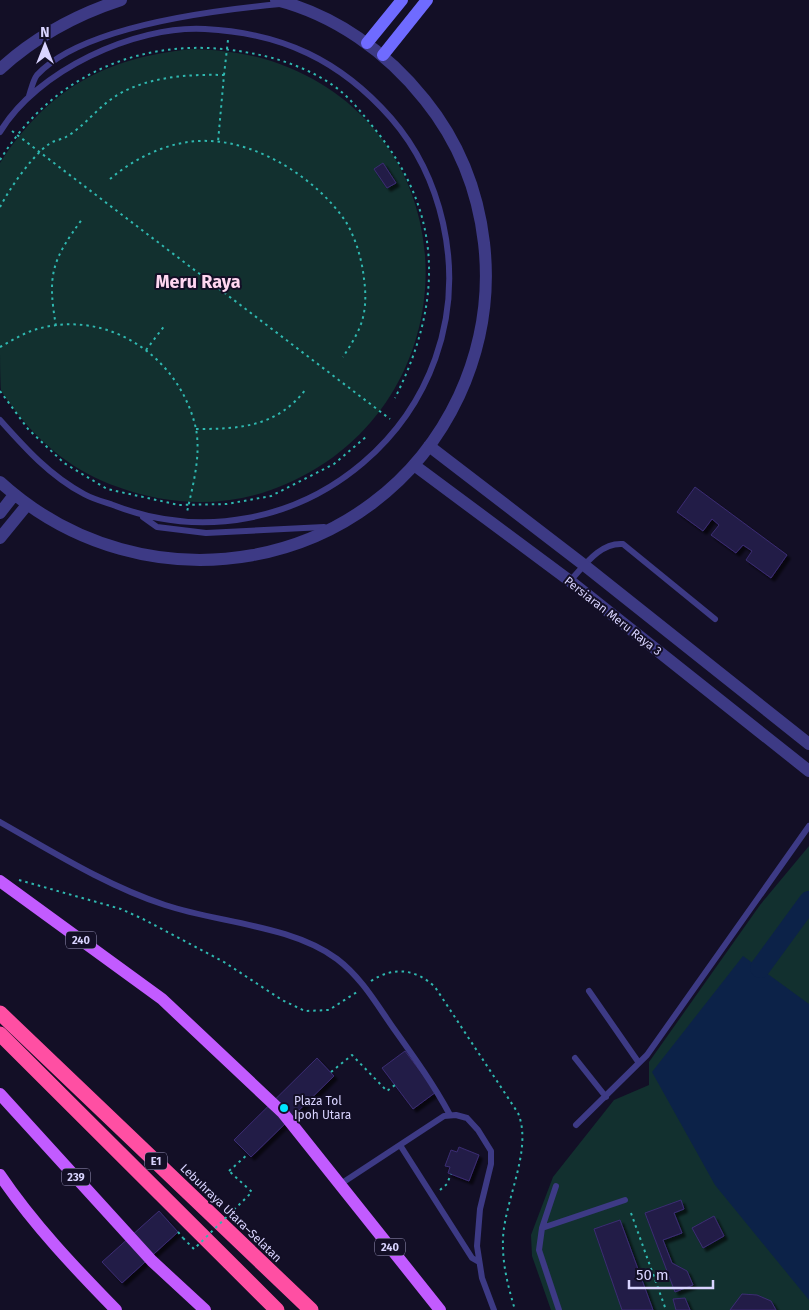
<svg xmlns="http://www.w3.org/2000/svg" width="809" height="1310" viewBox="0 0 809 1310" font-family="'Fira Sans',sans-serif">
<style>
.green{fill:#12302f}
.water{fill:#0c2248}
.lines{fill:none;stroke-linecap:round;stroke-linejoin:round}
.river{stroke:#0c2248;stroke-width:20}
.building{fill:#241b47;stroke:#3b2d73;filter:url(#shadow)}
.path{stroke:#2fb8b0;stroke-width:2;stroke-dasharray:2.5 4;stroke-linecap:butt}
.service{stroke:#3d3a85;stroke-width:6}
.tertiary{stroke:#3d3a85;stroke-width:12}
.secondary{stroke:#6f6bff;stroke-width:12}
.primary{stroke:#c25bff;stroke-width:12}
.motorway{stroke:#ff4fa3;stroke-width:15}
.path-bridge{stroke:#2fb8b0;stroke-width:2;stroke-dasharray:2.5 4;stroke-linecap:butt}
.poi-dot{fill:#00e5ff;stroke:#130f26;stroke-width:2}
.labels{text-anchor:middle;stroke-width:4;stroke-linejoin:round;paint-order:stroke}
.shield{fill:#130f26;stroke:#9e99be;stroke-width:1}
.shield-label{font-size:11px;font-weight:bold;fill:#d9d4ff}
.street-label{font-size:12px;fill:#d9d4ff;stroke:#130f26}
.poi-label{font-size:12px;fill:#d9d4ff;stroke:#130f26;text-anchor:start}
.district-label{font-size:18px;font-weight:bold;fill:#ffd6f0;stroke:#130f26}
</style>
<defs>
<filter id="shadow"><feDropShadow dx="3.5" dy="3.5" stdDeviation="1" flood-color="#0009"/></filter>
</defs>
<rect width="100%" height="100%" fill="#130f26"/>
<path class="green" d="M 191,49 C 225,50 258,54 290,68 C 475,146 468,406 286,484 C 232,508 172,507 118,487 C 76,473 40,444 14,409 C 10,403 4,397 1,390 C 0,376 0,346 0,330 C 0,275 0,219 0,163 C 48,89 104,58 191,49 Z
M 809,846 L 809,1310 L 551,1310 L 532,1256 L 531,1235 L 553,1177 L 614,1100 L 649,1085 L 649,1062 L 760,905 Z"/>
<path class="water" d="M 743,956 L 809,1004 L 809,1300 L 715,1185 L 652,1072 Z"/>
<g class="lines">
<path class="river" d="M 760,968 L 809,901"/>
</g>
<path class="building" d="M 383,163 L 396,183 L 387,188 L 374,169 Z
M 695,487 L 787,555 L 771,578 L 746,560 L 752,551 L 743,545 L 736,553 L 711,535 L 719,525 L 712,519 L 703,531 L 677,512 Z
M 405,1051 L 436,1092 L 413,1109 L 382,1068 Z
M 317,1058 L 334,1076 L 251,1157 L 234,1140 Z
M 459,1147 L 479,1155 L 469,1181 L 448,1173 L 450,1167 L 445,1166 L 451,1150 L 457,1152 Z
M 681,1200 L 684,1209 L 674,1213 L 682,1233 L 663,1240 L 672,1263 L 687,1271 L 693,1285 L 675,1292 L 645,1213 Z
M 159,1211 L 178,1232 L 122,1283 L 102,1262 Z
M 714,1216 L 724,1236 L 703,1248 L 692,1228 Z
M 620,1220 L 653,1310 L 622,1310 L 594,1229 Z
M 742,1294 L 757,1295 L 771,1301 L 776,1310 L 730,1310 Z
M 685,1298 L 690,1310 L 676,1310 L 673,1299 Z"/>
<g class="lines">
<path class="path" d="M 224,75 L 228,40
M 12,131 L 390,419
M 0,160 C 54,72 149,33 250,53 C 279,58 310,69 334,86 C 352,99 364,116 378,133 C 444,217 442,304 395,398
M 110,179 C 137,156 174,139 210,141 C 261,143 318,180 346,222 C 356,239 362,260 364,279 C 366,293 366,308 362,321 C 358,334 350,346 343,357
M 0,207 C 10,188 31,157 49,144 C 54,140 61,140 66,137 C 82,128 95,111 110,100 C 141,77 186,74 224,75 L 218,142
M 56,326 C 47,274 52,260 83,218
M 0,347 C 11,341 22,334 34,330 C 106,307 180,356 196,429 C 201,456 193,485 187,512
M 146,350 L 165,325
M 0,391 L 28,429 L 64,463 L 107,489 L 179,505 L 227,504 L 271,496 L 334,464 L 367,436
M 196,429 C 240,429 277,427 306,389
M 19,880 L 121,909 L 143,919 L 224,962 L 282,1000 L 305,1011 L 329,1010 L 357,992
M 371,981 C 394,966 416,969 435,987 L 518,1113 C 533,1149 505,1199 503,1238 C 502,1264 508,1286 515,1310
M 331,1072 L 352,1055 L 387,1091 L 395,1085
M 229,1171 L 248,1154
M 440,1190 L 447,1184 L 451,1174
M 631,1213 L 666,1310
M 178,1232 L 183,1238"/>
<path class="service" d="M 29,96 C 31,90 33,80 37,75 C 82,26 216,10 280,4
M 0,132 C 36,71 135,25 205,29 C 282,33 340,60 391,118 C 418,149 434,183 443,223 C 486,416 296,576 113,505 C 104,502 93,499 84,494 C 50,476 25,448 0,420
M 143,517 L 157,527 L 206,533 L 324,527
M 570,581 C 584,566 600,542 623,544 L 715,619
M 0,822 C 53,852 107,886 165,905 C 219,923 291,925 337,959 C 362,978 377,1005 394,1029 C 414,1057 434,1085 450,1115
M 589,991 L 639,1063
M 575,1058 L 606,1097
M 576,1125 L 647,1055 L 809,826
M 400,1145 L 472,1258 L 479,1262
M 339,1185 L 444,1116 L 456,1115 L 467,1118 L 478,1130 L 491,1151 L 491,1164 L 480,1209 L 477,1246 L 482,1278 L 494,1310
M 542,1228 L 556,1186
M 559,1310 L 539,1250 L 542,1228 L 625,1200"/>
<path class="tertiary" d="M 0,69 C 36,36 75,15 121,0
M 429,446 L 584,565 L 809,744
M 414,465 L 570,581 L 809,771
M 0,482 C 144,613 375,575 459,396 C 481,348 490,295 484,243 C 478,191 458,141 425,100 C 387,52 335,15 276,0
M 0,513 L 14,495
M 0,538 L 27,505"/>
<path class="secondary" d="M 367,43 L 402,0
M 383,55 L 427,0"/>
<path class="primary" d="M 0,881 L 162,999 L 283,1113 L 440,1310
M 0,1094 L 152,1261 L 205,1310
M 0,1175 C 33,1224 75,1268 116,1310"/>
<path class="motorway" d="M 0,1013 L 311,1310
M 0,1034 L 277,1310"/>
<path class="path-bridge" d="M 183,1238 L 194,1249 L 252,1192 L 229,1171"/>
</g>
<circle class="poi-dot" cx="284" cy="1108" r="5"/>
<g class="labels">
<g class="shield">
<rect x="66" y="931.5" width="30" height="17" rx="4"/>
<rect x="145" y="1152.5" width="22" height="17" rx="4"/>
<rect x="62" y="1168.5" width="28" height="17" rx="4"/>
<rect x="375" y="1238.5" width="30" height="17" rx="4"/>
</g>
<g class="shield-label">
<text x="81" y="944">240</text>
<text x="156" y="1165">E1</text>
<text x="76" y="1181">239</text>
<text x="390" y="1251">240</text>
</g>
<g class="street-label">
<text transform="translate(613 616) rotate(38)" y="4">Persiaran Meru Raya 3</text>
<text transform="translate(231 1213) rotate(44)" y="4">Lebuhraya Utara–Selatan</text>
</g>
<g class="poi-label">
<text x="294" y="1105">Plaza Tol<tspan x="294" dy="14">Ipoh Utara</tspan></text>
</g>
<g class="district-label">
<text x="198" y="288">Meru Raya</text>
</g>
</g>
<g transform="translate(45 45)" stroke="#130f26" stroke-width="4" paint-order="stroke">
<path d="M0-4L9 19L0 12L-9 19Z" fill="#d9d4ff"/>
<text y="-8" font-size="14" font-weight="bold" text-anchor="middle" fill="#d9d4ff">N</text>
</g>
<path d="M629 1280v8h84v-8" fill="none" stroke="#d9d4ff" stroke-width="2.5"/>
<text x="636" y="1280" font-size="15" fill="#d9d4ff" stroke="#130f26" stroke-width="4" paint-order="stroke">50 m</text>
</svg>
